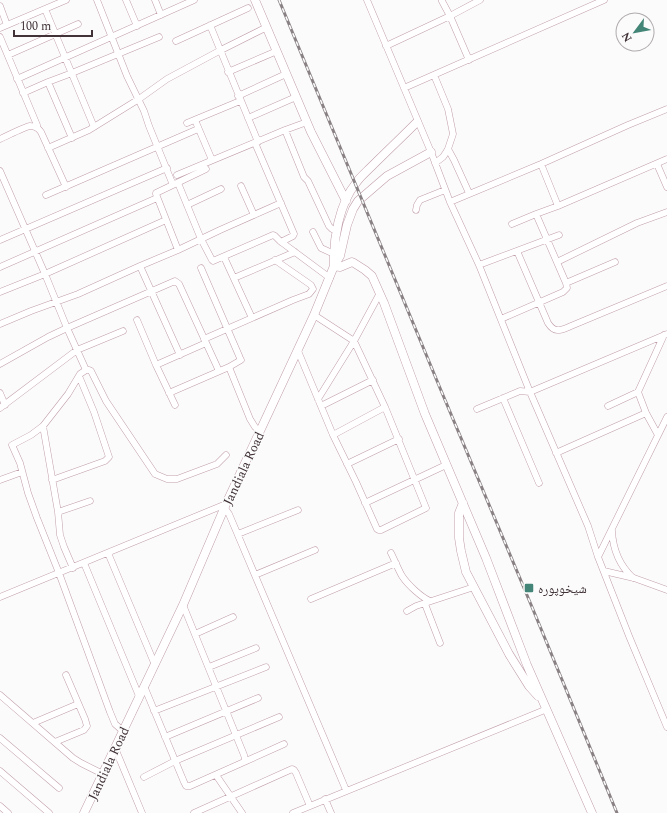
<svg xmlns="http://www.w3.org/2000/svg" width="667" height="813" viewBox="0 0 667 813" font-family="Spectral,'Noto Naskh Arabic',serif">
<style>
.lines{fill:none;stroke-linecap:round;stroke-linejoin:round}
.street-casing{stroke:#c19ea9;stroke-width:7}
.secondary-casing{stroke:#c19ea9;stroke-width:9}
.street{stroke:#fff;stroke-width:6}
.secondary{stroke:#fff;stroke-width:8}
.rail-casing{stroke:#898184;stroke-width:3}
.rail{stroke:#fbfbfb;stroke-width:1.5;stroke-dasharray:4.5;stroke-linecap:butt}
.poi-dot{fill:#438576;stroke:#fbfbfb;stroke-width:1.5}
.labels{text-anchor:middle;stroke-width:3;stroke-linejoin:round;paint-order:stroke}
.street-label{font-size:13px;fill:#403237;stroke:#fbfbfb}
.poi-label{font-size:13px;fill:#403237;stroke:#fbfbfb;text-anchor:start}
</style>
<rect width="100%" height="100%" fill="#fbfbfb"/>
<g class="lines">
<defs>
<path id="street" d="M 97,0 L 127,76 L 144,111 L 149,126 L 173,185
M 126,0 L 137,26
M 155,0 L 161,15
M 367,0 L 431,152 L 450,202 L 479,265 L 530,392 L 588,526 L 598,557 L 629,636 L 667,727
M 442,1 L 450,16 L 469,60
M 0,6 L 7,25
M 45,9 L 94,127
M 210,25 L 258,142
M 0,28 L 66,0
M 0,37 L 37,125 L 37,128
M 176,41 L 248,8
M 386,46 L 450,16 L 480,0
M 8,55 L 78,24
M 228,72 L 277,51
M 434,75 L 448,109 L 453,134 L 448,149 L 445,154 L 443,157 L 435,163
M 17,79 L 194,0
M 48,82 L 72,138
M 404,88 L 604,0
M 23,93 L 48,82 L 72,73 L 159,37
M 238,96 L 286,74
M 248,118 L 296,97
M 195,120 L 212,160
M 187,123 L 240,101
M 285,130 L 304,177 L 308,181 L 329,226 L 332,229 L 337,230
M 0,139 C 7,136 24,127 30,126 C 35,126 39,129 41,132 L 66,187
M 255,143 L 294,234 L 293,236 L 281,242
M 48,148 L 89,130 L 139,99 L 167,79 L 221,50 L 267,27
M 448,149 L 454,160 L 469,193
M 541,164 L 558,206
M 657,164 L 667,187
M 0,171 L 45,274 L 67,328 L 86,370
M 177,175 L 285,130 L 307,122
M 178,183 L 201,239 L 212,260 L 213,261 L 273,235 L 275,236 L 280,241 L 330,278
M 241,186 L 254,215
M 46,195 L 198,129
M 450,202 L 541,164 L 628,125 L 667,109
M 187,205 L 221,189
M 416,210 L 417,205 L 420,200 L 445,190
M 512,224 L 536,214 L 558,206 L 667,159
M 313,232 L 321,248 L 334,254
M 0,240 L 167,168
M 178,250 L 156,194 L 156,193 L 206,169
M 517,251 L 548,323 C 555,334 561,330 571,326 L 667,286
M 224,257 L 252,318
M 557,262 L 637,223 L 667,212
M 479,265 L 559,235
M 140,266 L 180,355
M 0,267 L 157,198
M 234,278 L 295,252
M 566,283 L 615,262
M 0,292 L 45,274 L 166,220
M 501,319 L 563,292 L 567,288 L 566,283 L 536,214
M 137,320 L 156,365 L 175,405
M 0,324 L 31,311 L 78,294 L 140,266 L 178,250 L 220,230 L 281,203
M 204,339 L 293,300 L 309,294 L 313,289 L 311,285 L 275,260
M 298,351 L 333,435 L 356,482 L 377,529 L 379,530 L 381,530 L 426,508 L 385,407 L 354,341 L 314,315
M 0,364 L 48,337 L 67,328 L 175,281 L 179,284 L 219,371
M 156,365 L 206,343
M 229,367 L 250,419 L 255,427 L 260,431
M 0,393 L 5,405
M 169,393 L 229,367 L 241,360 L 240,358 L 201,268
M 503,398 L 539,483
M 318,399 L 354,341 L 380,293
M 321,406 L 373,380
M 608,406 L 638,392
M 0,408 L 77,350 L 123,331
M 477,409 L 520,391 L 530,392 L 667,334
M 43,426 L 58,512 L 60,535 L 64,547 L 73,568
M 333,435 L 385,407
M 658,435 L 646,413 L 638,392 L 664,335
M 556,453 L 646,413
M 347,464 L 399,439
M 0,480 L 22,472
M 52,480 L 105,461 L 109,457 L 94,412 L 79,376
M 365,503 L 446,465
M 224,507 L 229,514 L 346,790
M 58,512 L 90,501
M 612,531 C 613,550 619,565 633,578
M 238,534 L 298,510
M 108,553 L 155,665
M 391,553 C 395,561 398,569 402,576 C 408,585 421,597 430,601
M 598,557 L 667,417
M 84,563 L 139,696
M 604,571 L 634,578 L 667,590
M 255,575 L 315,550
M 0,597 L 226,504
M 311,599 L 396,563
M 425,604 L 440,643
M 407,611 L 416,606 L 474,587
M 195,634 L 233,617
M 209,667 L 256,648
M 144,686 L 184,782 L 186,786 L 190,786 L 244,762 L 245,759 L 244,755 L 183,605
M 0,695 L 73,758 L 81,763 L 103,774
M 154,711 L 266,667
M 33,723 L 78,704
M 123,731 L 115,724 L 110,712 L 59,573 L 37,518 L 28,493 L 20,463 L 12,445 L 31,435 L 43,426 L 68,394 L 80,374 L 86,370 L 89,370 L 91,371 L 106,401 L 155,474 L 167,479 L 177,479 L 217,464 L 226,455
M 165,737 L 258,698
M 0,738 L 59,788
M 55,742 L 84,730 L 87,726 L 85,719 L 66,675
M 115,748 L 142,813
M 244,762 L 284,744
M 0,771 L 49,813
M 216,775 L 242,813
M 144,777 L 175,761 L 279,717
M 325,799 L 331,813
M 0,806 L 8,813
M 194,813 L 292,769 L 294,770 L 296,773 L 310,806
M 293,813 L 547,709"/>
<path id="secondary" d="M 255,0 L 311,132 L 346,201
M 334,266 L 340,267 L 352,262 L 354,263 L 365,270 L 372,276 L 384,303 L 425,414 L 486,558 L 527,665 L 592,813
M 334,266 C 333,240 339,204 356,183 C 360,177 366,172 371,167 C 386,152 402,137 417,122
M 463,503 L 459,513 L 459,538 L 461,551 L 466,572 L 509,654 L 529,686 L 538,696
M 84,813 L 183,605 L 226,504 L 314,315 L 334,266 L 340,256 L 347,225 L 353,209 L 358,201 L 387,176 L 431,152"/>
</defs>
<use href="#street" class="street-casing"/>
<use href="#secondary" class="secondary-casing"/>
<use href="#street" class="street"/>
<use href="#secondary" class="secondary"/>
<defs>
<path id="rail" d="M 279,0 L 440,388 L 532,607 L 617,813"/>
</defs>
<use href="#rail" class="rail-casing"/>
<use href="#rail" class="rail"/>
</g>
<rect class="poi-dot" x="524" y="583" width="10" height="10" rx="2"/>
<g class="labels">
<g class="street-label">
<text transform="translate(243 468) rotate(-65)" y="5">Jandiala Road</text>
<text transform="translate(108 763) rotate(-65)" y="5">Jandiala Road</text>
</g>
<g class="poi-label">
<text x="538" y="593">شیخوپورہ</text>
</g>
</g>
<g transform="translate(635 32) rotate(238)"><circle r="19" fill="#fbfbfb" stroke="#b0abad"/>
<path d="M0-3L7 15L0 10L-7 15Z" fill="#438576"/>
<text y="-6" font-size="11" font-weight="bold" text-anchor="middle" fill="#403237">N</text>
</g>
<path d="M14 30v6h78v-6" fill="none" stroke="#403237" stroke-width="2"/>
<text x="20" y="30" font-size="12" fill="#403237" stroke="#fbfbfb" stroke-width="3" paint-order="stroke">100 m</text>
</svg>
